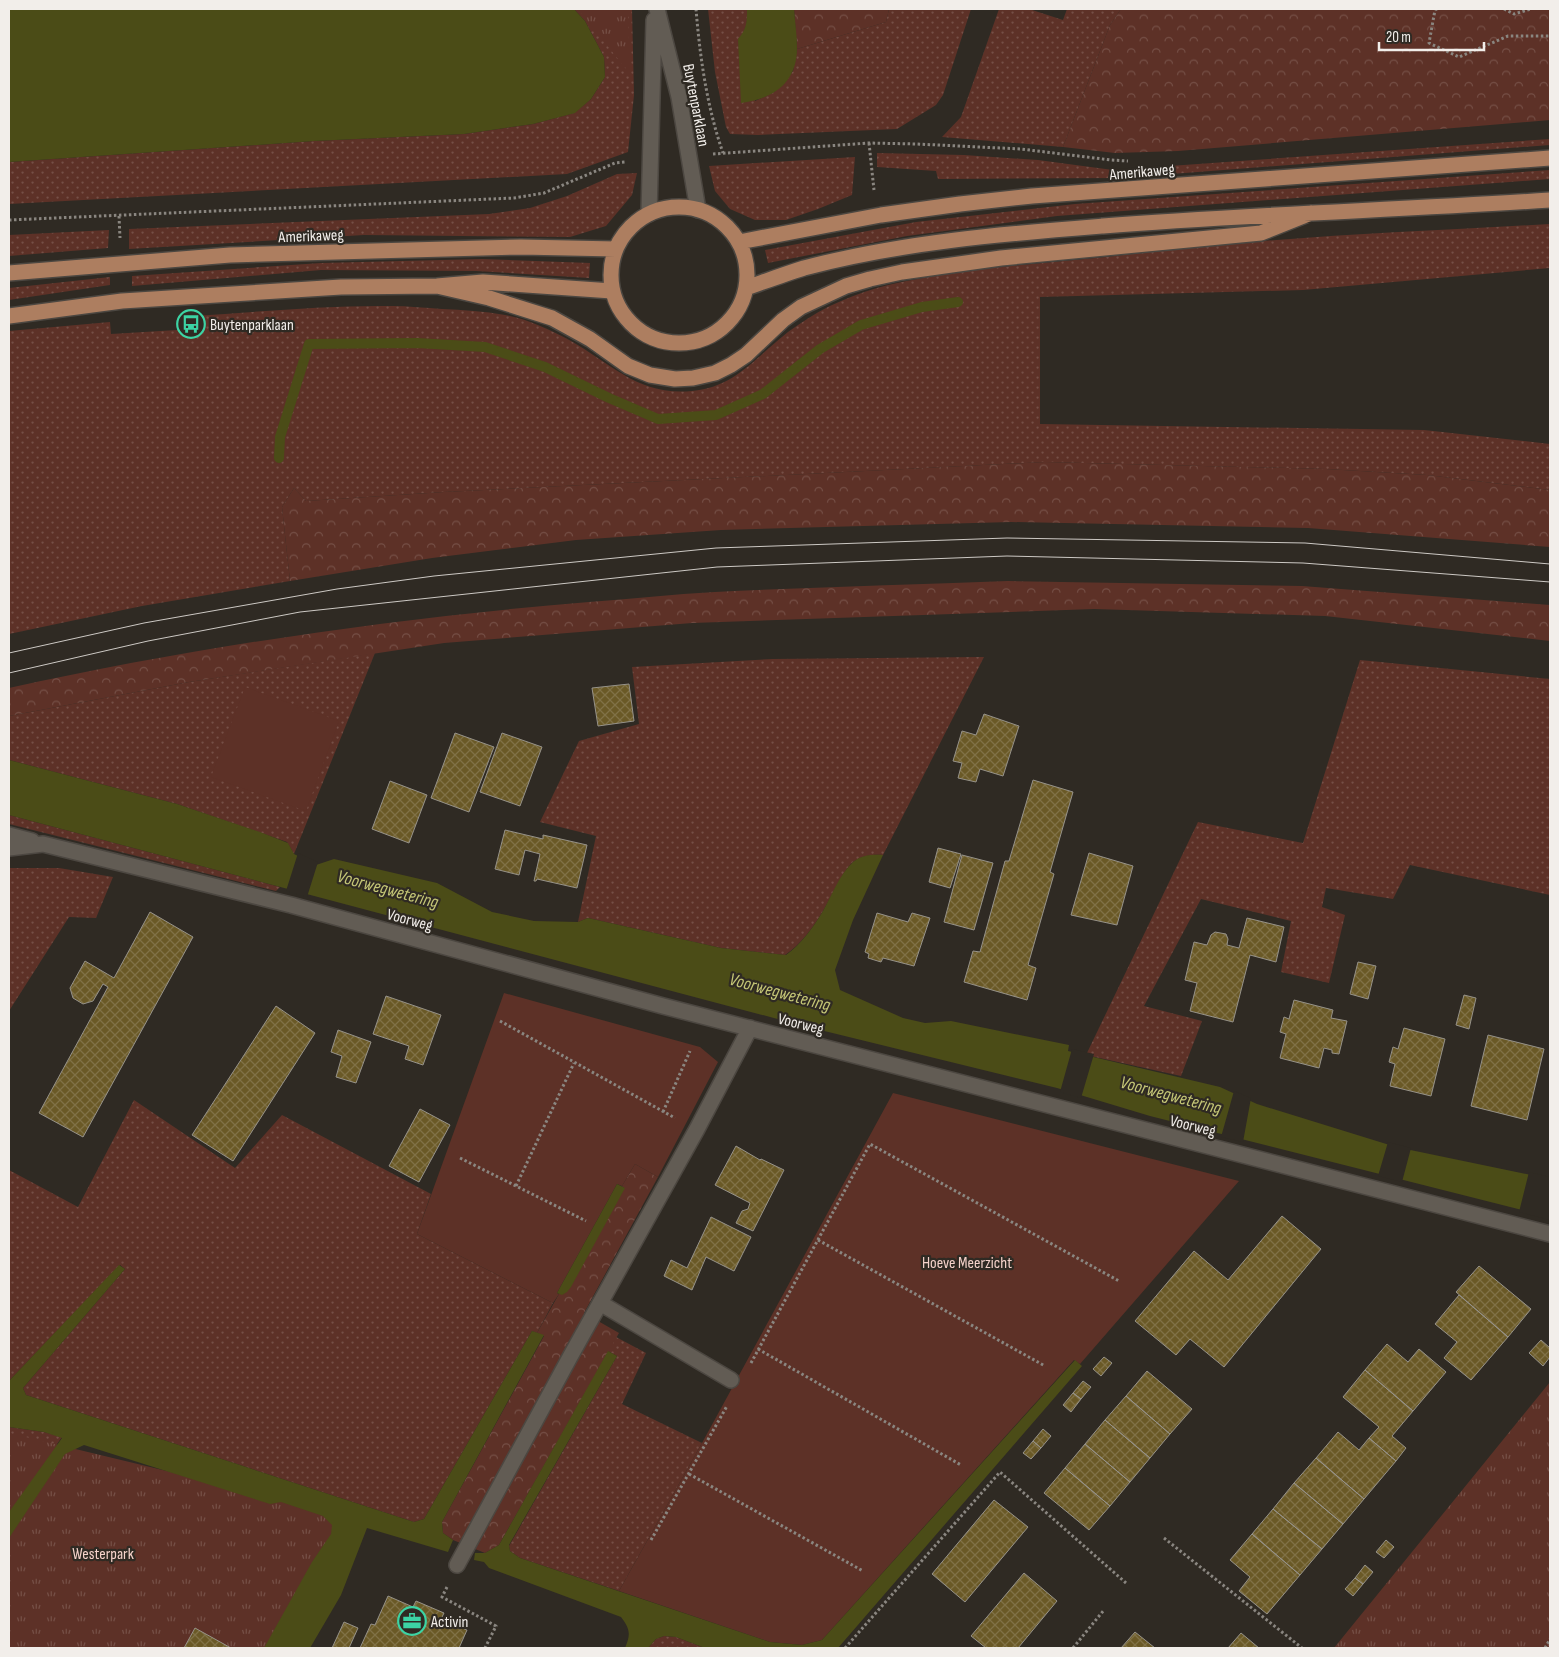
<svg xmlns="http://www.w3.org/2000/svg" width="1559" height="1657" viewBox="0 0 1559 1657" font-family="'Sofia Sans Condensed',sans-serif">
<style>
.grass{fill:url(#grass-dots)}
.forest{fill:url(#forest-crowns)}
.park{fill:url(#park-tufts)}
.garden{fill:#5d3127}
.water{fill:#4b4c17}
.pier{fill:#2f2a23}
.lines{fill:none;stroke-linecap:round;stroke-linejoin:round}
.stream{stroke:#4b4c17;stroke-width:10}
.building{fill:url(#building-cross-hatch);stroke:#969289}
.minor-casing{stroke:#4c4741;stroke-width:18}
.major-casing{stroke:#4c4741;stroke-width:18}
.path{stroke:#8a8680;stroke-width:3;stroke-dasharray:2.5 2.5;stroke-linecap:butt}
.minor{stroke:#625c54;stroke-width:15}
.major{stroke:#ad7e60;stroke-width:15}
.tram{stroke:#cdc9c4;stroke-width:1}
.labels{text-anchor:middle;stroke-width:4.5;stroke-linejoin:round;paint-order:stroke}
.street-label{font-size:16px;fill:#f2eeea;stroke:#2f2a23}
.poi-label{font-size:16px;fill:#f2eeea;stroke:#2f2a23;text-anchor:start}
.park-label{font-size:16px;fill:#f5d2ca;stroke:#2f2a23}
.water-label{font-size:18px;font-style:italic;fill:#c4c676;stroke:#2f2a23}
</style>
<defs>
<pattern id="grass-dots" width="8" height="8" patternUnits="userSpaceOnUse" patternTransform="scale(1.25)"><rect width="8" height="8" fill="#5d3127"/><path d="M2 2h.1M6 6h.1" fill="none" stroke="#754f46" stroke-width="1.8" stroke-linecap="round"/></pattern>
<pattern id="forest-crowns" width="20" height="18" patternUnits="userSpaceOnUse" patternTransform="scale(1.25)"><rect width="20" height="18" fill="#5d3127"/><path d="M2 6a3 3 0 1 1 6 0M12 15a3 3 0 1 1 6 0" fill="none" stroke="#754f46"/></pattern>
<pattern id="park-tufts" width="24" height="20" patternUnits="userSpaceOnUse" patternTransform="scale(1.25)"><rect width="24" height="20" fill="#5d3127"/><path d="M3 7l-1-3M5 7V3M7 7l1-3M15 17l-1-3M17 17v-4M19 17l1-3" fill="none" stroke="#754f46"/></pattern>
<pattern id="building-cross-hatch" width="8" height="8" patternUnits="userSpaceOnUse" patternTransform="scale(1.25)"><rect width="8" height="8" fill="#6a5926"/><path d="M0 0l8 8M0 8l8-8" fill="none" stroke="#807146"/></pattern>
</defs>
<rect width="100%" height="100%" fill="#2f2a23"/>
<path class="grass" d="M 574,9 L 632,9 L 634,95 L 628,152 L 567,174 L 9,204 L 9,162 L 314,141 L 464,134 L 533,124 L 574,113 L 591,99 L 605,77 L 604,57 L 585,21 Z
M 708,9 L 747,9 L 747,21 L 745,31 L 755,101 L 774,92 L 793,71 L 797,49 L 886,22 L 889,9 L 971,9 L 943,95 L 936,105 L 897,129 L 758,135 L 730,134 L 726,127 L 715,72 Z
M 999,9 L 1029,9 L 1063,20 L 1067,9 L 1121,9 L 1110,25 L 1063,147 L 942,137 L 961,117 Z
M 1550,139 L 1550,145 L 1120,178 L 938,179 L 936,171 L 877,167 L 877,153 L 964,155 L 1038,160 L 1113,170 Z
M 855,157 L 852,195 L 818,209 L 786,220 L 755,220 L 730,209 L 715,191 L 709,166 Z
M 1550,170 L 1550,179 L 1057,216 L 907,236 L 768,263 L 765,250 L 916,222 L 1075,204 Z
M 637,173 L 632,195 L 606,226 L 570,237 L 364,235 L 129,249 L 129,229 L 489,214 L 530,208 L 567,196 L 617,174 Z
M 1550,224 L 1550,268 L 1303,290 L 1040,297 L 1040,424 L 1424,430 L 1550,444 L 1550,490 L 1427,475 L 1326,469 L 1045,462 L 444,492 L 306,501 L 294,488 L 282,507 L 290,581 L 142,606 L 9,634 L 9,331 L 110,322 L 111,334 L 194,329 L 194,316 C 260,312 326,305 392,306 C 409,306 425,308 442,309 C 463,310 484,311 505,315 C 527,319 551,330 571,341 C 613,365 639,396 692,391 C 740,387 761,349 798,325 C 825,306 856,293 888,285 C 959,269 1033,264 1106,257 C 1150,252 1195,247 1239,243 C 1343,234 1447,230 1550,224 Z
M 109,230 L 108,248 L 9,256 L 9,235 Z
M 482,259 L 590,263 L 589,278 L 476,271 L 321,270 L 132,286 L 132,276 L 321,263 Z
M 110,277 L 110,285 L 9,300 L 9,288 Z
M 375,653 L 294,854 L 287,842 L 177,804 L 9,760 L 9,716 L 189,682 Z
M 984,657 L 883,855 C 873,854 861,856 853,862 C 842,872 831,898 823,911 C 813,928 801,944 785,955 L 721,948 L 588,918 L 578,922 L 596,836 L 540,822 L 579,741 L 639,724 L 632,667 L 773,659 Z
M 1360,660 L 1550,679 L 1550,895 L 1410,865 L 1393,899 L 1326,888 L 1322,907 L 1345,915 L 1329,983 L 1281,972 L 1291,921 L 1201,899 L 1144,1006 L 1202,1021 L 1181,1076 L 1086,1055 L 1198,822 L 1303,843 Z
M 9,815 L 280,887 L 276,891 L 9,824 Z
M 9,868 L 59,868 L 113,877 L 96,918 L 69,917 L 9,1011 Z
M 134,1100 L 235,1168 L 282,1115 L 431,1194 L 417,1234 L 553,1303 L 537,1333 L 532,1331 L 424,1519 L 414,1522 L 26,1395 L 23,1388 L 125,1269 L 120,1265 L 9,1381 L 9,1170 L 78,1207 Z
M 616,1337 L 646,1353 L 622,1404 L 702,1443 L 619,1591 L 520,1558 L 510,1551 L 509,1546 L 617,1356 L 608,1351 Z
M 9,1427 L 44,1432 L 62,1437 L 9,1512 Z
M 664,1636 L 676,1637 L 705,1648 L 648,1648 L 656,1639 Z"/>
<path class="forest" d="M 794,9 L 889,9 L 886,22 L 797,49 Z
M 1121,9 L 1550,9 L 1550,120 L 1178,151 L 1115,153 L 1063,147 L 1110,25 Z
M 1045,462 L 1326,469 L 1427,475 L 1550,490 L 1550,547 L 1308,528 L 1011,522 L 721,530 L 576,540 L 432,558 L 290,581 L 282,507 L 294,488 L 306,501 L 444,492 Z
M 1008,581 L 1302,586 L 1550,605 L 1550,641 L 1325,616 L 1094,609 L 692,623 L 444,643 L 189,682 L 9,716 L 9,688 C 200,646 394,618 589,602 C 631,599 673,594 715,592 C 813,587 910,585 1008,581 Z
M 635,1164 L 658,1177 L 584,1313 L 619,1333 L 499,1545 L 485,1553 L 453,1540 L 443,1533 L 442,1522 L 544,1336 L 537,1333 L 559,1294 L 624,1188 L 622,1186 Z"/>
<path class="park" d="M 578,9 L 628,9 L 630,74 Z
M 1550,1382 L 1550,1648 L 1334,1648 Z
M 9,1433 L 358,1517 L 273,1648 L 9,1648 Z"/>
<path class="garden" d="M 245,687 L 339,721 L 306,811 L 211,777 Z
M 504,993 L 700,1047 L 718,1062 L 658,1177 L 635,1164 L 622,1186 L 617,1184 L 557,1293 L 559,1294 L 553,1303 L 417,1234 Z
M 893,1093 L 1239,1181 L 1080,1364 L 1074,1360 L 822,1640 L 802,1645 L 770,1642 L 619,1591 L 702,1443 Z"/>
<path class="water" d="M 9,9 L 574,9 L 585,21 L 604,57 L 605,77 L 591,99 L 575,113 L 533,124 L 464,134 L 314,141 L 9,162 Z
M 747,9 L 794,9 C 795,22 797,35 797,48 C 797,83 773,99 741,103 L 738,39 C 747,29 747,21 747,9 Z
M 9,760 L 177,804 L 260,832 L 288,843 L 294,854 L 316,865 L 334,859 L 437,883 L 492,912 L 534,921 L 578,922 L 588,918 L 721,948 L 786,955 C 801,944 813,928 823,911 C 832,895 839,875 853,862 C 861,855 873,854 883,855 L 853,920 L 835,970 L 840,990 L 903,1018 L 925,1023 L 951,1021 L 1069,1045 L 1068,1051 L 1220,1087 L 1257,1104 L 1396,1147 L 1550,1179 L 1550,1217 L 1150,1116 L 1057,1088 L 804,1026 L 9,815 Z
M 617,1184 L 625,1188 L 571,1287 L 567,1292 L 562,1295 L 557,1293 Z
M 119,1265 L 125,1269 L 23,1388 L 26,1395 L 414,1522 L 424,1519 L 532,1331 L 544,1335 L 442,1522 L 443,1533 L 453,1540 L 448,1552 L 367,1528 L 341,1595 L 310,1648 L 264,1648 L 312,1562 L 331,1534 L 332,1525 L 323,1516 L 281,1502 L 270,1504 L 84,1445 L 65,1454 L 9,1538 L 9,1512 L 62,1438 L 44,1432 L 9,1427 L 9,1381 Z
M 608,1351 L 617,1356 L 509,1545 L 510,1551 L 520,1558 L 770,1642 L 802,1645 L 822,1640 L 1075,1360 L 1082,1366 L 838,1648 L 705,1648 L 676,1637 L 664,1636 L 656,1639 L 648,1648 L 625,1648 C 631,1634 630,1629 621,1617 L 489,1568 L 484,1562 L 474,1560 L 475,1553 L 485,1553 L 499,1545 Z"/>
<path class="pier" d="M 298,853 L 318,862 L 307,897 L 286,891 Z
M 1072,1049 L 1094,1054 L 1081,1098 L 1060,1092 Z
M 1234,1091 L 1251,1098 L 1243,1142 L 1221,1137 Z
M 1388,1142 L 1411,1148 L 1402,1182 L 1378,1176 Z
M 1529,1172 L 1550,1177 L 1550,1220 L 1519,1212 Z"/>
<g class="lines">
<path class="stream" d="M 279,458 L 280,437 L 309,344 L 417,343 L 485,347 L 545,367 L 609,398 L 658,419 L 716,415 L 763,394 L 820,349 L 861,325 L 922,307 L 958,302"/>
</g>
<path class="building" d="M 629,684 L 634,721 L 598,726 L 592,688 Z
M 984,714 L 1019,726 L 1003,776 L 980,769 L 976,782 L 958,778 L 962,763 L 953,761 L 962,731 L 976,735 Z
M 455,733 L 494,747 L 469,812 L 431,798 Z
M 502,733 L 542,747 L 520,806 L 480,792 Z
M 1033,780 L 1073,792 L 1050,872 L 1054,874 L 1028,965 L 1036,968 L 1027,1000 L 964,982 L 973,951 L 980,952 L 1005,861 L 1009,861 Z
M 390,781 L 427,795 L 409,843 L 372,829 Z
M 505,830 L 543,839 L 543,835 L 587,845 L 577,888 L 537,879 L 536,881 L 534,881 L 540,854 L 525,850 L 519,875 L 495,869 Z
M 938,848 L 961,854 L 950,888 L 929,882 Z
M 1089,853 L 1133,866 L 1117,925 L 1071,915 Z
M 962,855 L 993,863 L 974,930 L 944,922 Z
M 150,912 L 193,937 L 83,1137 L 39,1113 L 108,987 L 103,984 L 93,1001 L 83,1004 L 73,998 L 70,988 L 85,961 L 114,978 Z
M 877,913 L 908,922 L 912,913 L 930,918 L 914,966 L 883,958 L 881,962 L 868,958 L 869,954 L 865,952 Z
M 1247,918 L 1284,927 L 1276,962 L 1250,955 L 1233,1022 L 1190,1011 L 1197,983 L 1185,980 L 1194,942 L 1207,945 L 1211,935 L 1215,932 L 1226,934 L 1228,939 L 1227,945 L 1239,948 Z
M 1358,962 L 1376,966 L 1368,999 L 1350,994 Z
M 1464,995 L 1476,998 L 1469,1029 L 1456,1025 Z
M 386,996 L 441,1015 L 423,1065 L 405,1059 L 409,1046 L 373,1034 Z
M 1294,1000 L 1333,1010 L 1331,1018 L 1347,1021 L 1339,1054 L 1332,1053 L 1332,1050 L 1324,1048 L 1319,1068 L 1280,1058 L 1286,1034 L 1280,1032 L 1284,1017 L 1289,1019 Z
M 276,1006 L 315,1033 L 233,1161 L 192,1135 Z
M 1404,1028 L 1445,1039 L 1431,1096 L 1390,1086 L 1395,1064 L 1389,1062 L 1393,1047 L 1398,1049 Z
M 338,1030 L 371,1042 L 356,1083 L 336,1077 L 342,1056 L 331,1052 Z
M 1488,1035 L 1544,1049 L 1527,1120 L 1471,1106 Z
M 420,1109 L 450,1125 L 419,1182 L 389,1166 Z
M 736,1146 L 760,1160 L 761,1159 L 784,1170 L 753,1231 L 736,1223 L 742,1211 L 748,1209 L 750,1203 L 715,1185 Z
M 1282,1216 L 1321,1249 L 1224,1367 L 1190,1339 L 1176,1355 L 1135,1321 L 1194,1251 L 1228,1280 Z
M 711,1217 L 751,1237 L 734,1271 L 706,1257 L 692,1290 L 664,1276 L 671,1260 L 687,1268 Z
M 1479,1266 L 1531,1309 L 1508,1337 L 1456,1292 Z
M 1459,1295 L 1508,1337 L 1471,1380 L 1444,1358 L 1457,1342 L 1435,1324 Z
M 1541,1340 L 1550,1348 L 1550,1357 L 1543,1366 L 1529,1353 Z
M 1387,1344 L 1408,1362 L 1419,1349 L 1446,1372 L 1413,1411 L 1365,1370 Z
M 1104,1357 L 1112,1363 L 1101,1376 L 1093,1369 Z
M 1365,1370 L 1413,1411 L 1392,1436 L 1406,1448 L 1396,1461 L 1369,1438 L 1379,1427 L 1343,1397 Z
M 1147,1371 L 1192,1409 L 1170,1434 L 1126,1396 Z
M 1083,1381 L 1091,1387 L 1081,1399 L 1073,1393 Z
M 1073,1393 L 1081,1399 L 1071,1412 L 1063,1405 Z
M 1126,1396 L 1170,1434 L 1150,1458 L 1105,1420 Z
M 1105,1420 L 1150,1458 L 1130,1482 L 1085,1444 Z
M 1043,1429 L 1051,1436 L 1041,1448 L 1033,1441 Z
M 1338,1432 L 1359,1450 L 1369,1438 L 1396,1461 L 1364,1499 L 1316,1458 Z
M 1033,1441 L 1041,1448 L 1031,1459 L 1023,1453 Z
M 1085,1444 L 1130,1482 L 1110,1506 L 1065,1468 Z
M 1316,1458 L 1364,1499 L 1343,1524 L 1294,1483 Z
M 1065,1468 L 1110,1506 L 1089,1530 L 1044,1493 Z
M 1294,1483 L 1343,1524 L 1322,1549 L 1273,1509 Z
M 994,1500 L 1028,1527 L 965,1602 L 932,1574 Z
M 1273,1509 L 1322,1549 L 1300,1575 L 1252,1534 Z
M 1252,1534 L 1300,1575 L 1267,1614 L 1239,1591 L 1250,1577 L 1230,1560 Z
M 1386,1540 L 1394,1547 L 1384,1558 L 1376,1552 Z
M 1365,1565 L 1373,1572 L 1363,1584 L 1355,1578 Z
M 1024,1573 L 1057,1601 L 1018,1648 L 986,1648 L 971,1636 Z
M 1355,1578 L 1363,1584 L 1353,1596 L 1345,1589 Z
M 388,1596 L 413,1607 L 416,1601 L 444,1613 L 441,1619 L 467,1630 L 459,1648 L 360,1648 L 371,1624 L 375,1625 Z
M 344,1622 L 358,1628 L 349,1648 L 332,1648 Z
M 195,1628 L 231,1648 L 184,1648 Z
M 1135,1632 L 1155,1648 L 1121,1648 Z
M 1241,1633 L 1259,1648 L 1228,1648 Z"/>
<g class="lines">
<defs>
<path id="minor" d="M 657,9 L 679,97 L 698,210
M 649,214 L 654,20
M 9,835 L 32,841
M 9,848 L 43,844 L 291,905 L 663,1006 L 1550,1234
M 600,1303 L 731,1380
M 457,1565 L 570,1357 L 697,1129 L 750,1028"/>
<path id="major" d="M611 275a68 68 0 1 1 136 0a68 68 0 1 1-136 0Z
M 739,242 L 881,215 L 960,204 L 1032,196 L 1550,158
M 9,273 L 230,255 L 521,247 L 616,249
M 437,286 L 489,298 L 552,318 L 590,339 L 628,366 L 650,375 L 675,379 L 693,378 L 715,373 L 731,365 L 746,355 L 783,320 L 801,307 L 846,286 L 870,279 L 902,272 L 1001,258 L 1261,233 L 1311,213
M 746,288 C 766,281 785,274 804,268 C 902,242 1003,234 1103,226 C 1252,214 1401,210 1550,200
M 9,316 L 122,301 L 341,287 L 437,286 L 483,282 L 612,291"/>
</defs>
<use href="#minor" class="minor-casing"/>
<use href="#major" class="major-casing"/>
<path class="path" d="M 696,9 C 700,58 707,107 723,153
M 1437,9 L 1435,10 L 1429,43 L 1459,57 L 1508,36 L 1550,36
M 1504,9 L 1514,14 L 1531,9
M 869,143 L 874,190
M 713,154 L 869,143 L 917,144 L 1021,149 L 1111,160 L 1128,161
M 119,216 L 120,238
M 9,220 L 514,198 L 544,193 L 615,163 L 625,162
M 500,1021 L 675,1118
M 663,1112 L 690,1051
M 460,1158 L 586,1221
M 516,1186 L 574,1063
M 818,1240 L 1045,1366
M 758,1349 L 961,1465
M 751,1363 L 870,1144 L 1119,1281
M 689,1474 L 863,1571
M 1164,1538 L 1302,1648
M 651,1540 L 727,1406
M 447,1587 L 442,1597 L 496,1626 L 485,1648
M 845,1648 L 1000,1472 L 1126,1583
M 1073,1648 L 1104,1610
M 1545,1648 L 1550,1639"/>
<use href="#minor" class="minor"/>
<use href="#major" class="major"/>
<path class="tram" d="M 9,653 L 144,623 L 337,589 L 434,576 L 716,548 L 1007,538 L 1305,543 L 1550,564
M 9,673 L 148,641 L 300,612 L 717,567 L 1007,556 L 1303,563 L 1550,582"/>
</g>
<defs>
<symbol id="bus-ring" viewBox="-11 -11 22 22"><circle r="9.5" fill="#2f2a23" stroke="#3cd4a4" stroke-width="1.5"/><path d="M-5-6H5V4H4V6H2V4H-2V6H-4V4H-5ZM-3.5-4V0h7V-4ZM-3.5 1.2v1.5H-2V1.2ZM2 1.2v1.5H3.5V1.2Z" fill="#3cd4a4"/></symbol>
<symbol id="office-ring" viewBox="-11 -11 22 22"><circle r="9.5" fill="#2f2a23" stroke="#3cd4a4" stroke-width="1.5"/><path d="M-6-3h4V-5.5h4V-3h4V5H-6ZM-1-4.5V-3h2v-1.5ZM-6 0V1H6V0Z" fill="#3cd4a4"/></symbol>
</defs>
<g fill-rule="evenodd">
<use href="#bus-ring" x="175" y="308" width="32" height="32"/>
<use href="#office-ring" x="396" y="1605" width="32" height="32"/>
</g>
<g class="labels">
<g class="street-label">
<text transform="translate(697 105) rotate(79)" y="6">Buytenparklaan</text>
<text transform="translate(1142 171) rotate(-5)" y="6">Amerikaweg</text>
<text transform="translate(311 235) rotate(-2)" y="6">Amerikaweg</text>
<text transform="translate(410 919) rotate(15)" y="6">Voorweg</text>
<text transform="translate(801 1023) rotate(14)" y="6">Voorweg</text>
<text transform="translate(1193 1125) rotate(14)" y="6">Voorweg</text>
</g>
<g class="poi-label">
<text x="210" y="330">Buytenparklaan</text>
<text x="431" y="1627">Activin</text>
</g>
<g class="park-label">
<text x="967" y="1268">Hoeve Meerzicht</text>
<text x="103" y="1559">Westerpark</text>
</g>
<g class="water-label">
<text transform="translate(388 889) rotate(15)" y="6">Voorwegwetering</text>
<text transform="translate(780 992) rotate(15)" y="6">Voorwegwetering</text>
<text transform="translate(1171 1095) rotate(15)" y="6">Voorwegwetering</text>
</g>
</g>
<rect width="1559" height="1657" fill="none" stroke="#f2eeea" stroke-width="20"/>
<path d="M1379 42v8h105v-8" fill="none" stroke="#f2eeea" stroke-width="2.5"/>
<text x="1386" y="42" font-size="15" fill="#f2eeea" stroke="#2f2a23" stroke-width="4" paint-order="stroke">20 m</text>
</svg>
